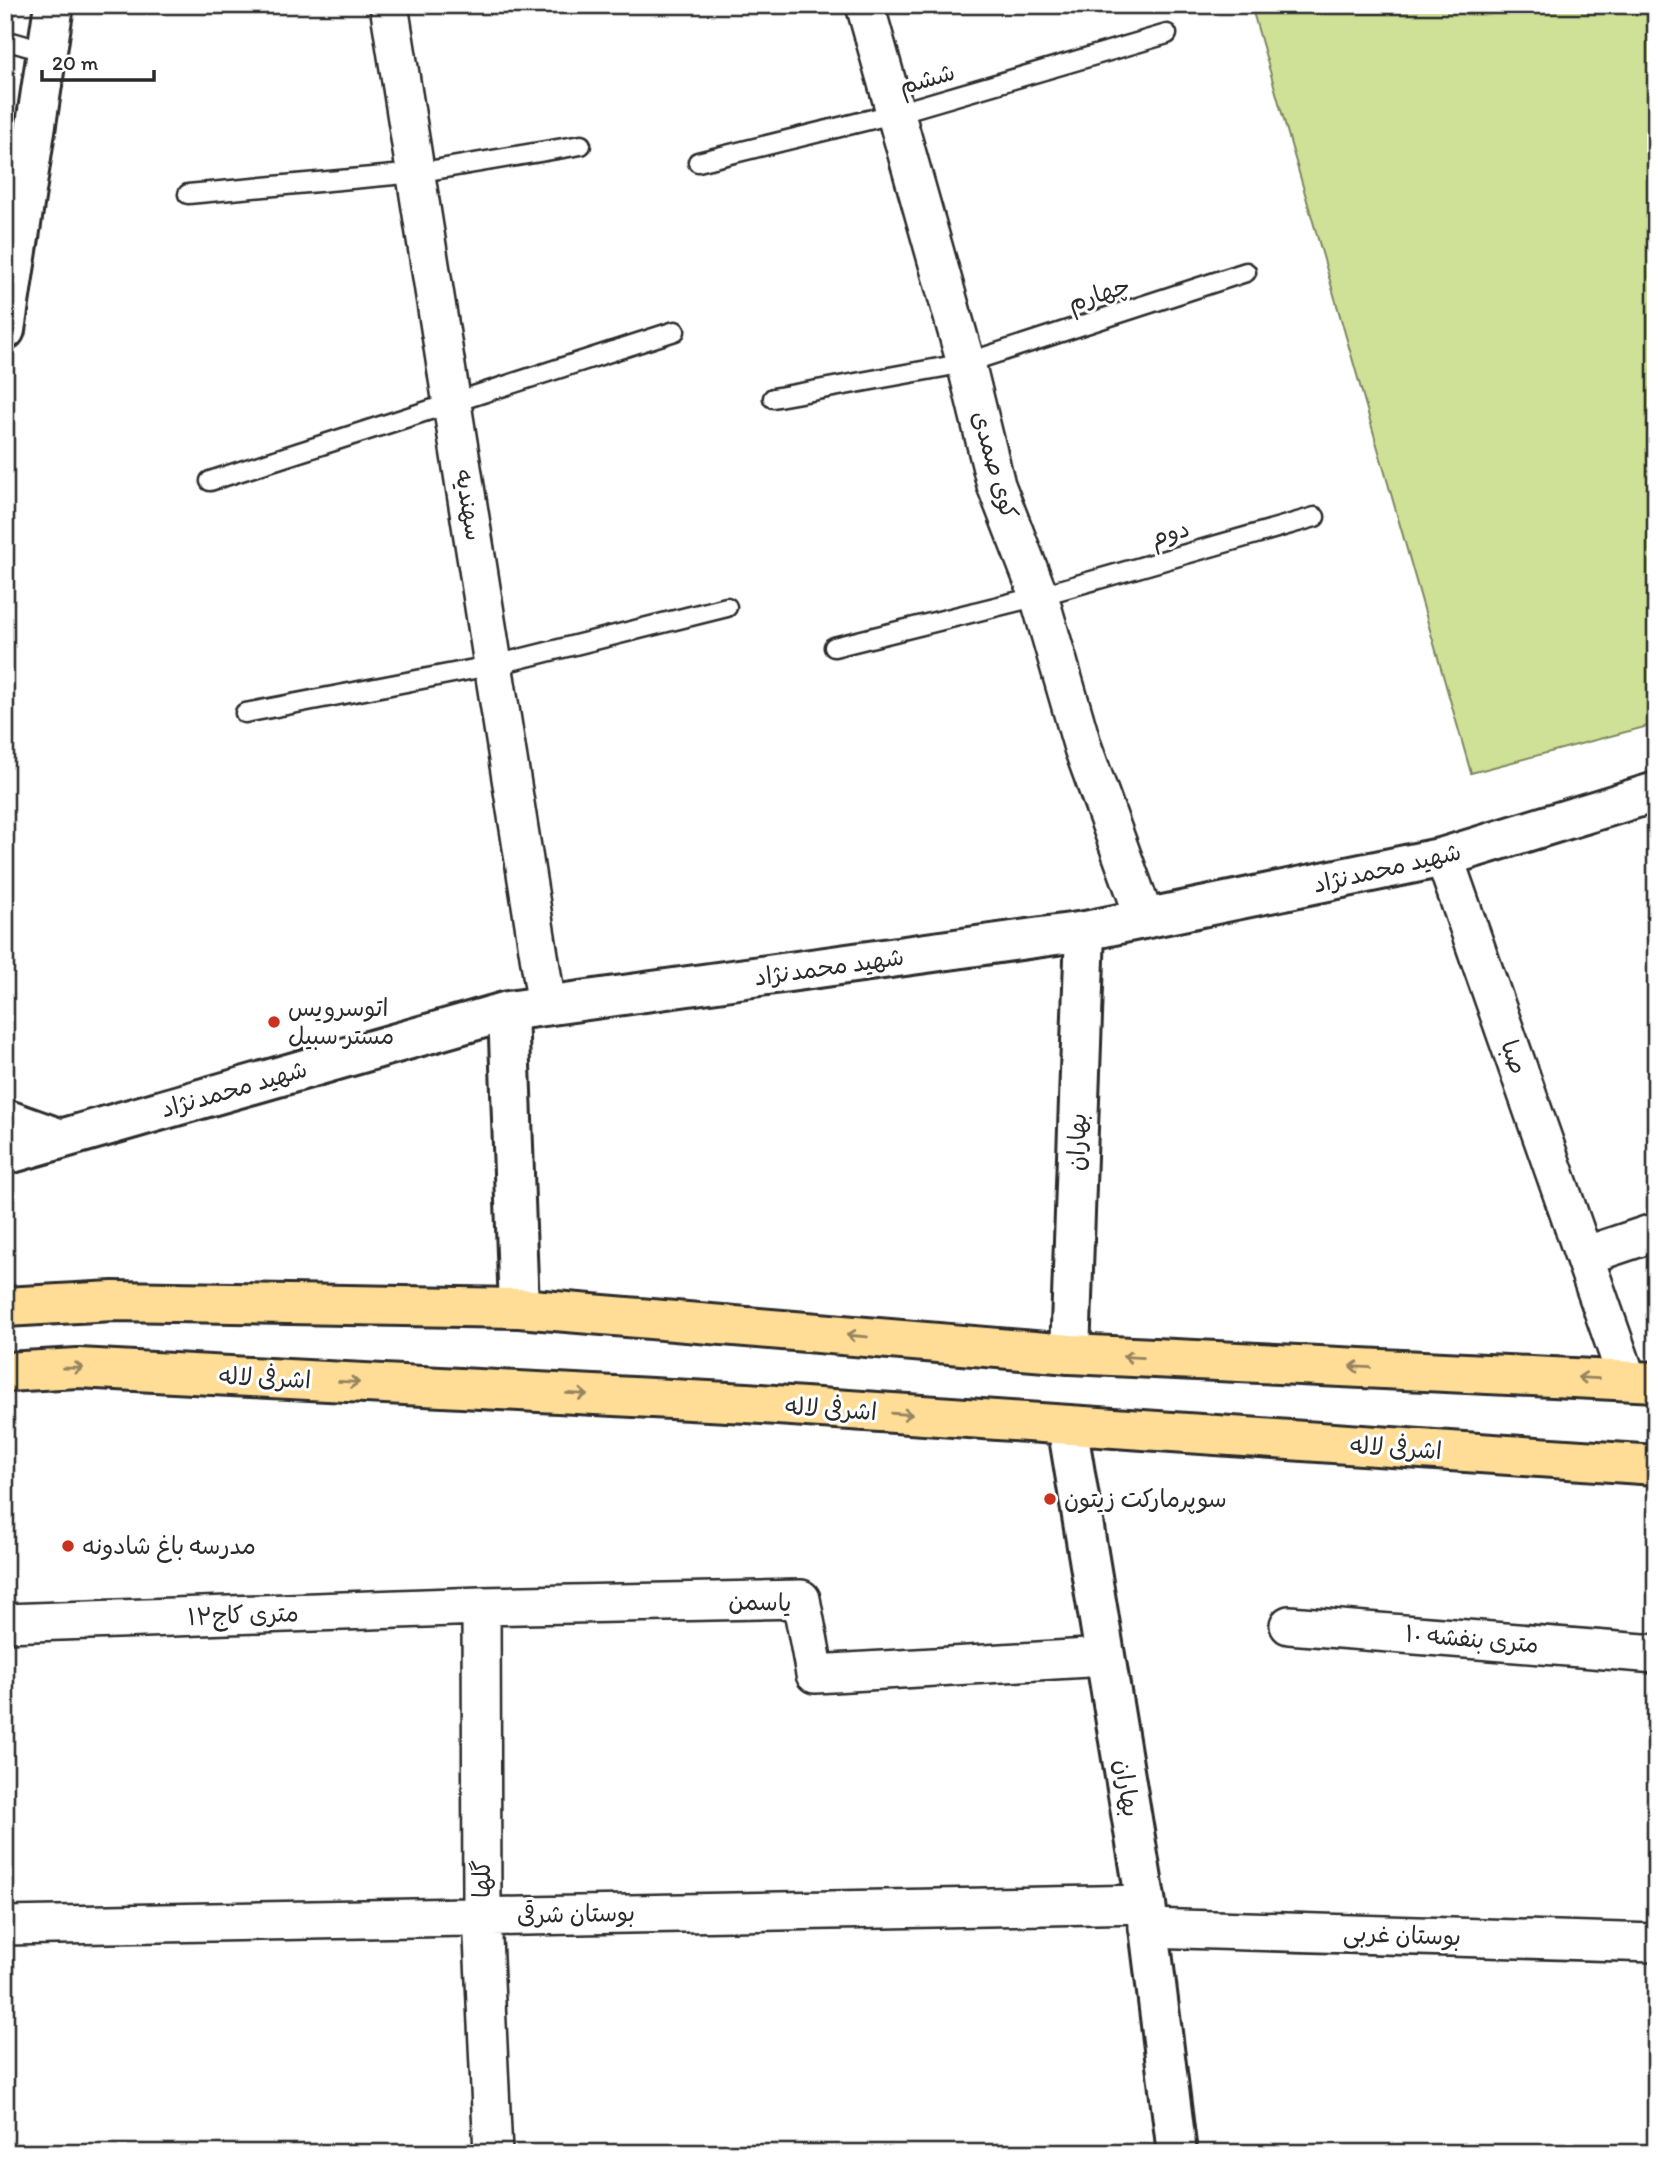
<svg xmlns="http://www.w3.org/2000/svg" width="1661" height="2158" viewBox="0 0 1661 2158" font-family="Itim,'Playpen Sans Arabic',sans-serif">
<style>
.green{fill:#cfe196;stroke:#7d8660;stroke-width:2}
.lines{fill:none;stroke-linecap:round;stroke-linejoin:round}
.lane-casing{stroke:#2b2b2b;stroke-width:23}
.street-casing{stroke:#2b2b2b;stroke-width:42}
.secondary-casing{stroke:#2b2b2b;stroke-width:44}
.primary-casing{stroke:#2b2b2b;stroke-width:44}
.lane{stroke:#fff;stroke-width:18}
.street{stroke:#fff;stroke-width:37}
.secondary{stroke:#fff;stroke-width:38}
.primary{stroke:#ffdd96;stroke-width:38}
.oneway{stroke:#958460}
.poi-dot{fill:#c8321e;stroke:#fff;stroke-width:2.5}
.labels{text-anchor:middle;stroke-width:6;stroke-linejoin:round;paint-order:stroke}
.street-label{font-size:24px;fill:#2b2b2b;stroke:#fff}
.poi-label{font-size:24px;fill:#2b2b2b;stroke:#fff;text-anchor:start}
</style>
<rect width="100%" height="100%" fill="#fff"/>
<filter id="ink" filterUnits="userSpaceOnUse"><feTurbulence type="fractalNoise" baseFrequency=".0143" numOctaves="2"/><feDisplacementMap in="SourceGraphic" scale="14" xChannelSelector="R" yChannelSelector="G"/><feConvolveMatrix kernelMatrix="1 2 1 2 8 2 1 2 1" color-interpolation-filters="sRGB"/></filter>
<g filter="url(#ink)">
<path class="green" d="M 1251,5 L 1656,5 L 1656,724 L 1471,773 Z"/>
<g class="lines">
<defs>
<path id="lane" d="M 5,40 L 47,52
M 698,162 L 897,113 L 1167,34
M 188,194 L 416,173 L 581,145
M 773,398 L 966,363 L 1246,272
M 210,481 L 675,331
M 834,647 L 1039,596 L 1315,517
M 245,713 L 495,665 L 727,607"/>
<path id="street" d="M 389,5 L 547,1006
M 865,5 L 966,363 L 996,485 L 1039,596 L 1083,748 L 1145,919
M 1444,857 L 1627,1379
M 1584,1256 L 1656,1232
M 481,1606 L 482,1916 L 493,2153
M 5,1623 L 481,1606 L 801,1599 L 815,1674 L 1105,1657
M 1289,1625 L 1656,1654
M 5,1926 L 1146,1904
M 1148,1928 L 1656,1943"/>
<path id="secondary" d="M 5,330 L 54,5
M 508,1011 L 519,1308
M 5,1119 L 61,1139
M 5,1155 L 508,1011 L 1085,931 L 1444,857 L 1656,792
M 1070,1354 L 1085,931
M 1067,1425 L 1146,1904 L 1177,2153"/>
<path id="primary" d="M 5,1307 L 113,1301 L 519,1308 L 1070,1354 L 1656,1382
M 5,1372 L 78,1368 L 747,1403 L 1656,1465"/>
</defs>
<use href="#lane" class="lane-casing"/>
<use href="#street" class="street-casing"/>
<use href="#secondary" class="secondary-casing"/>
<use href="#primary" class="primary-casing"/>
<use href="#lane" class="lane"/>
<use href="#street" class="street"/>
<use href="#secondary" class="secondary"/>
<use href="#primary" class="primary"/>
</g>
<defs><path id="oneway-shaft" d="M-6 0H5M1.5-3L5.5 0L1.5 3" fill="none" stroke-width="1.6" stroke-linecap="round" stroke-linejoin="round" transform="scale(1.75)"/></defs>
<g class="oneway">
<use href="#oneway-shaft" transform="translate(857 1336) rotate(-175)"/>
<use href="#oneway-shaft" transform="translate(1133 1357) rotate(-177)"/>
<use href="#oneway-shaft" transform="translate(1360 1367) rotate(-177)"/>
<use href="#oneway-shaft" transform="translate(73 1368) rotate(-1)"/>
<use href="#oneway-shaft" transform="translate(1588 1378) rotate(-177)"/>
<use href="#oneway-shaft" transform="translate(349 1382) rotate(3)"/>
<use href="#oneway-shaft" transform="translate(577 1394) rotate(3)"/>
<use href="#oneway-shaft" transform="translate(902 1414) rotate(4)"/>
</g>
</g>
<g class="poi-dot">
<circle cx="274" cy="1022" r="7"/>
<circle cx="1050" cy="1499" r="7"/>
<circle cx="68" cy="1546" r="7"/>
</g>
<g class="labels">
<g class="street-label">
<text transform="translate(927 79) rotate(-16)" y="8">ششم</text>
<text transform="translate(1099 294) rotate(-18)" y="8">چهارم</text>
<text transform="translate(995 465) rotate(74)" y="8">کوی صمدی</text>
<text transform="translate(469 505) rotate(81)" y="8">سهندیه</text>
<text transform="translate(1170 533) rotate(-16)" y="8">دوم</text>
<text transform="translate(1387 868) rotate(-13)" y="8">شهید محمدنژاد</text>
<text transform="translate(829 967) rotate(-8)" y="8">شهید محمدنژاد</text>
<text transform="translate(1514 1057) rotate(71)" y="8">صبا</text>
<text transform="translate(234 1089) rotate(-16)" y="8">شهید محمدنژاد</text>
<text transform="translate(1077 1142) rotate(-88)" y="8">بهاران</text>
<text transform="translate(265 1378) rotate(3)" y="8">اشرفی لاله</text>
<text transform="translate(831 1409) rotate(4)" y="8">اشرفی لاله</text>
<text transform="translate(1396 1448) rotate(4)" y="8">اشرفی لاله</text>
<text transform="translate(760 1602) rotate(2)" y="8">یاسمن</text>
<text transform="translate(243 1615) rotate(-2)" y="8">۱۲متری کاج</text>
<text transform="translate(1472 1639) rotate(5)" y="8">۱۰ متری بنفشه</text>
<text transform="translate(1127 1788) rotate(81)" y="8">بهاران</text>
<text transform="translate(482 1879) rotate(-90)" y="8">گلها</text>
<text transform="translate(576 1914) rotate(-1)" y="8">بوستان شرقی</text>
<text transform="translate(1402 1935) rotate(2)" y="8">بوستان غربی</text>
</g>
<g class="poi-label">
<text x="288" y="1016">اتوسرویس<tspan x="288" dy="28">مستر سبیل</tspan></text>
<text x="1064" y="1507">سوپرمارکت زیتون</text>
<text x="82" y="1554">مدرسه باغ شادونه</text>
</g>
</g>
<rect width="1661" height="2158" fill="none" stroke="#fff" stroke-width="28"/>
<rect x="14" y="14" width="1633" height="2130" fill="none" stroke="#2b2b2b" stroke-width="2.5" filter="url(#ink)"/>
<path d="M42 70v10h112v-10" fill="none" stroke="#2b2b2b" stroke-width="3.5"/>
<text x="52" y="70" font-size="21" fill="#2b2b2b" stroke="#ffffff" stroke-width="5" paint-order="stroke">20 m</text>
</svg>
